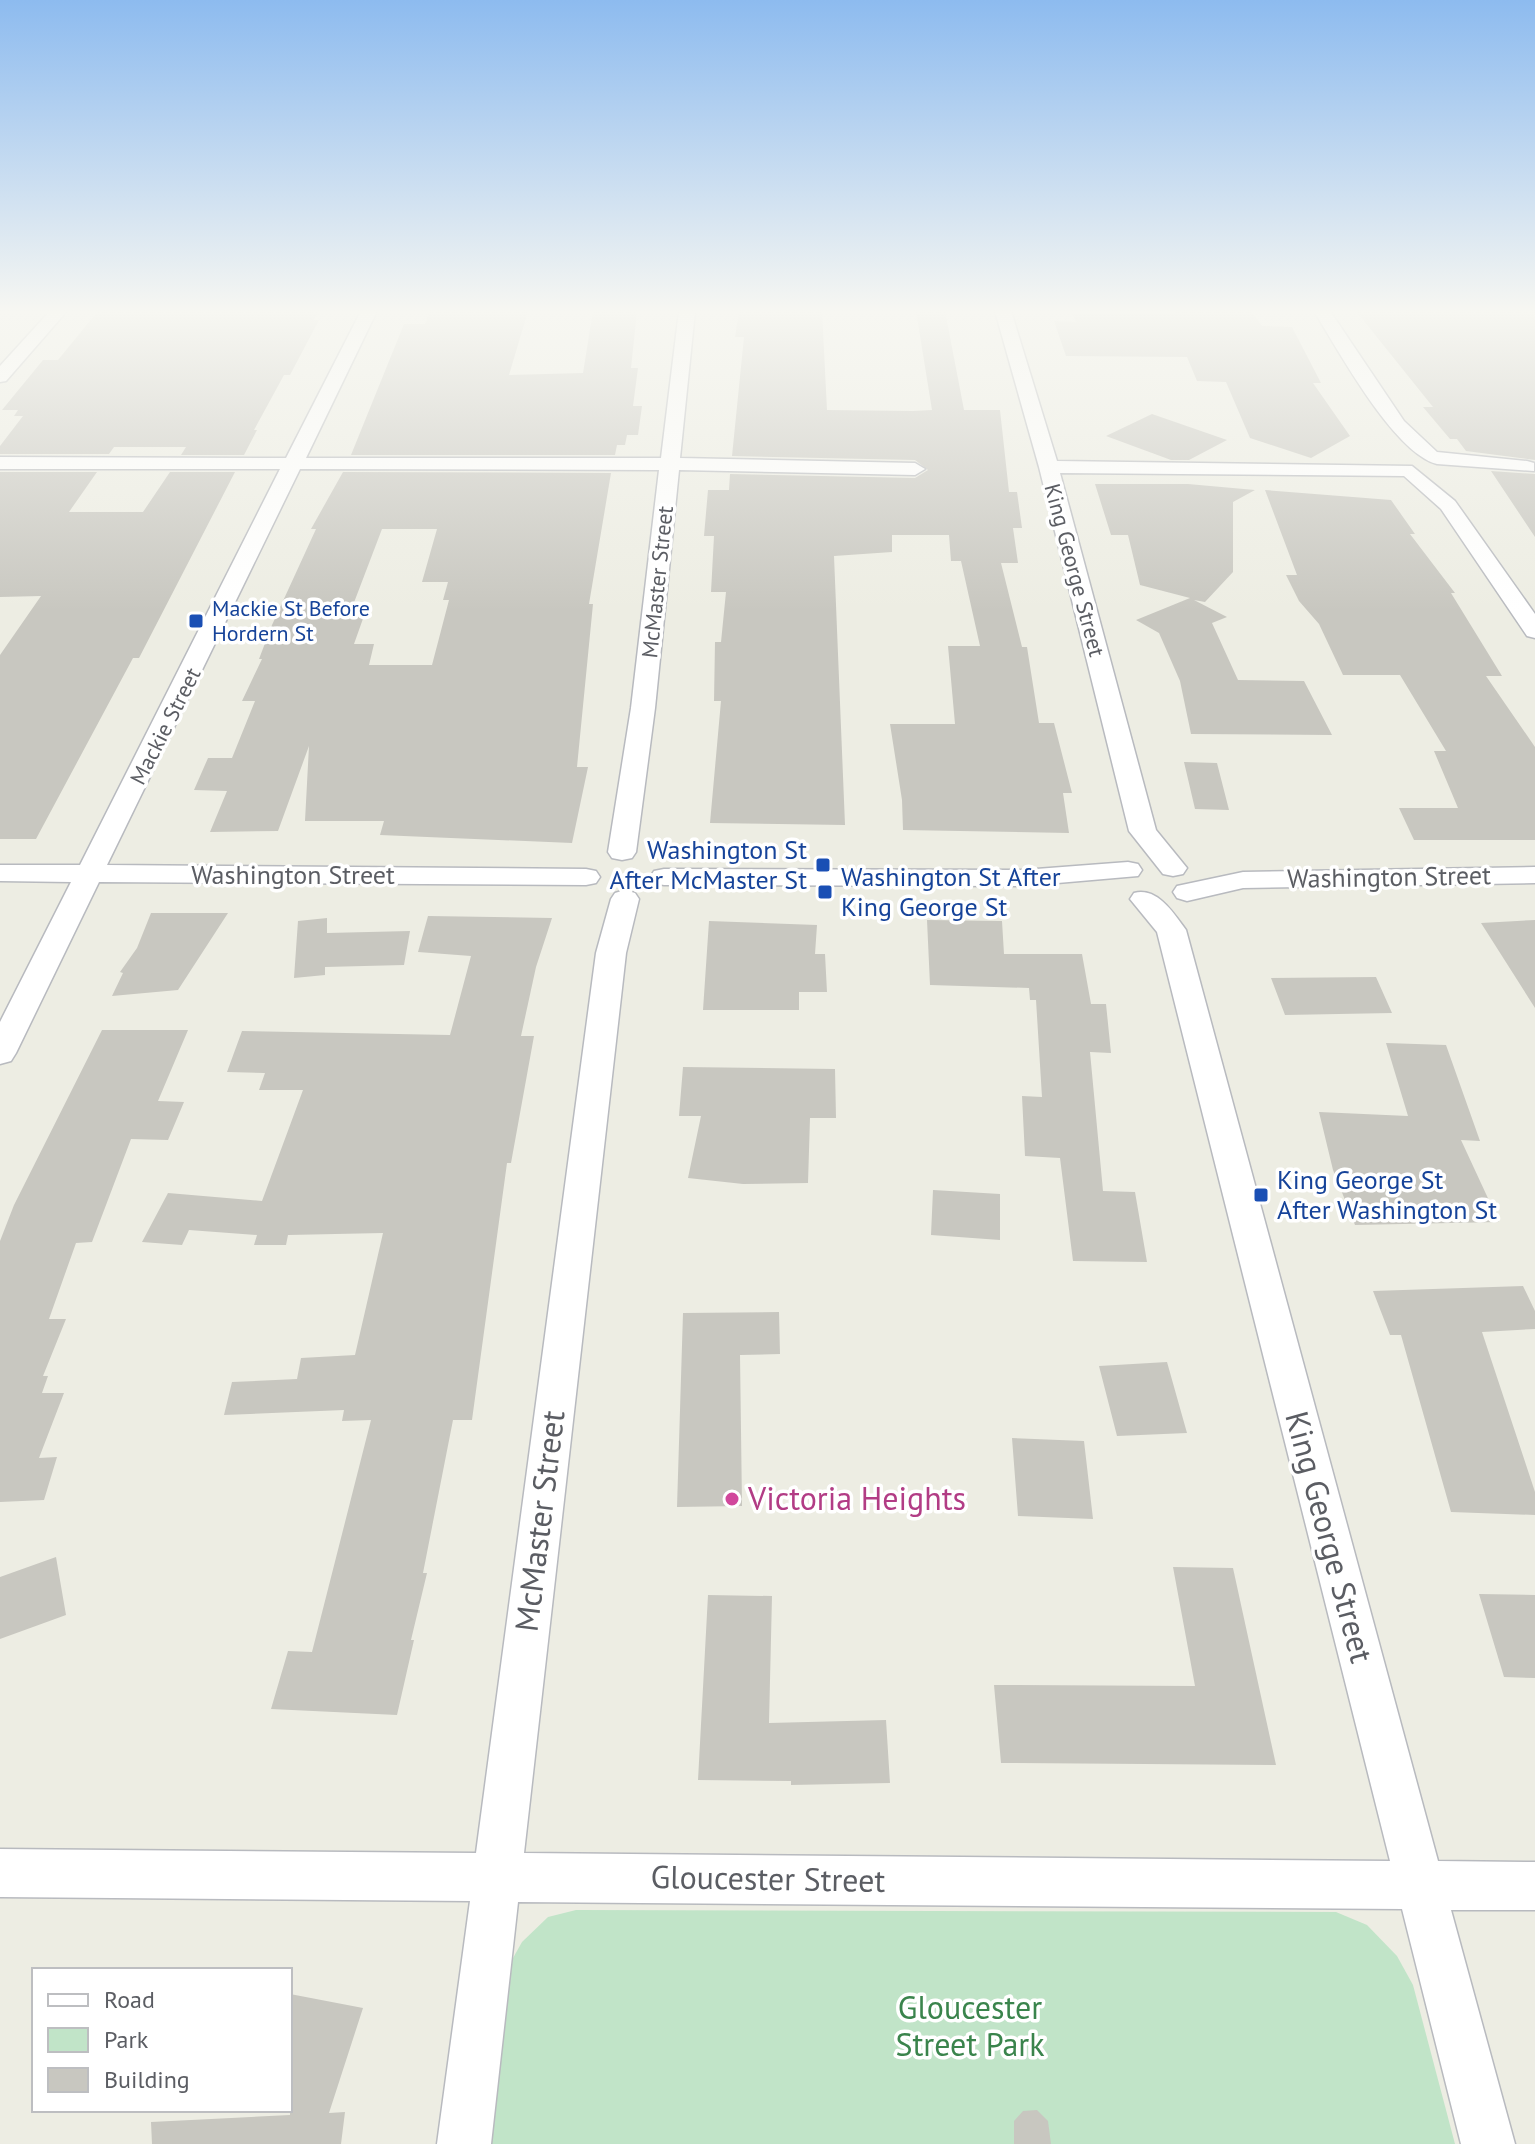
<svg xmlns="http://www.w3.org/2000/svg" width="1535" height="2144" viewBox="0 0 1535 2144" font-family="'PT Sans',sans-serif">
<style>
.green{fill:#c1e4c8}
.building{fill:#c8c7c0;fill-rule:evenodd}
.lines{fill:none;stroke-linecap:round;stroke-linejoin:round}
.street-casing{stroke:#b8babf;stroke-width:3}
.street{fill:#fff;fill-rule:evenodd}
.transit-dot{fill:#1a4fb4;stroke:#fff;stroke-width:3}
.hotel-dot{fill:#d1479c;stroke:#fff;stroke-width:3}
.labels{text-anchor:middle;stroke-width:7;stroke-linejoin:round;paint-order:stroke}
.far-street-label{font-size:22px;fill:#5b5d63;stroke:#fff}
.far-transit-label{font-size:22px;fill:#164399;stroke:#fff;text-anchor:start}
.transit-label{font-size:26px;fill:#164399;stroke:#fff;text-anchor:start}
.street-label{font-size:26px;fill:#5b5d63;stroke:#fff}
.near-hotel-label{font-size:32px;fill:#b23c85;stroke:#fff;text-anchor:start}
.near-street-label{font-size:32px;fill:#5b5d63;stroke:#fff}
.near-park-label{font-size:32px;fill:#3a844c;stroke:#fff}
</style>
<rect width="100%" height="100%" fill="#edede3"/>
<path class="green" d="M 576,1910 L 1336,1912 L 1367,1925 L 1397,1956 L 1413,1985 L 1455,2144 L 485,2144 L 504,1974 L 522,1942 L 548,1917 Z"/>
<path class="building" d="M 98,311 L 319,311 L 313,320 L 319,320 L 290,375 L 284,375 L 254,430 L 257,430 L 244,455 L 181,455 L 186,447 L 114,447 L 109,454 L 0,454 L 0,446 L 23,416 L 14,416 L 18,410 L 2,410 L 43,360 L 58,360 Z
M 430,311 L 528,311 L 509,375 L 583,373 L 593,311 L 637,311 L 631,368 L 638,368 L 633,406 L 642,406 L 638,435 L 627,435 L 625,445 L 617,445 L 615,455 L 351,455 L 404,324 L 425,324 Z
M 739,311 L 822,311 L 827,410 L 913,411 L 932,410 L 916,311 L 945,311 L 964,410 L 1000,410 L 1009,492 L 1017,492 L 1022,528 L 1013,528 L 1018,563 L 1001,563 L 1022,647 L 1027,647 L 1039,723 L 1054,723 L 1072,793 L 1063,793 L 1069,833 L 903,830 L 902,800 L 890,724 L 955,724 L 948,646 L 980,646 L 961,561 L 951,561 L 949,535 L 892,535 L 892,552 L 834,556 L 845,825 L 710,823 L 721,701 L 714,701 L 715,642 L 721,642 L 726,592 L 711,592 L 714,536 L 704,536 L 708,490 L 729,490 L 730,474 L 915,478 L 928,470 L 915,460 L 732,456 L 744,337 L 735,337 Z
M 1175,311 L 1251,311 L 1262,326 L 1292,327 L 1321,383 L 1313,383 L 1350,436 L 1311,458 L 1250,438 L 1226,382 L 1197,381 L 1187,357 L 1066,356 L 1054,321 L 1076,322 L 1073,314 L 1177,314 Z
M 1356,311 L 1535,311 L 1535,460 L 1466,451 L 1457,439 L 1450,439 L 1423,407 L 1433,407 Z
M 1152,414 L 1227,440 L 1189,460 L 1171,460 L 1106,436 Z
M 1491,471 L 1535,474 L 1535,537 Z
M 0,472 L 97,472 L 69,512 L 143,512 L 170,472 L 235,472 L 139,658 L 133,658 L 36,839 L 0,839 L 0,655 L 41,596 L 0,597 Z
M 343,472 L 611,473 L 589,604 L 593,604 L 577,767 L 588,767 L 572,843 L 380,835 L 384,821 L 305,821 L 309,746 L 278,831 L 210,832 L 227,791 L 194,790 L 208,758 L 232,758 L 255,701 L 242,701 L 262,659 L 259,659 L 272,625 L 316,529 L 311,529 ZM 382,529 L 437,529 L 422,582 L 448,582 L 443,600 L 449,600 L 432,665 L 369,665 L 374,644 L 354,644 L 365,613 L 350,613 Z
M 1095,484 L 1188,484 L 1255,490 L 1233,502 L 1233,572 L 1205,602 L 1194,600 L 1227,617 L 1212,623 L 1238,680 L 1304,681 L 1332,735 L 1191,734 L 1180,681 L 1159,633 L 1136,620 L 1190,598 L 1140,585 L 1128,535 L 1111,535 Z
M 1265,490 L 1391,500 L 1415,534 L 1410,534 L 1455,593 L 1451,593 L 1502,676 L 1486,676 L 1535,747 L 1535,840 L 1414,840 L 1399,808 L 1458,808 L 1434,751 L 1446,751 L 1400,675 L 1343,675 L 1319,624 L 1299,601 L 1286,575 L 1297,575 Z
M 1184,762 L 1217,763 L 1229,810 L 1195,809 Z
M 151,913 L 228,913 L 178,990 L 112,996 L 123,973 L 120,972 L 137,948 Z
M 428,916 L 552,918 L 536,967 L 521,1036 L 534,1036 L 511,1163 L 507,1163 L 472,1420 L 453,1420 L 423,1573 L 427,1573 L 411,1640 L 414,1640 L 397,1715 L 271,1709 L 288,1651 L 312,1652 L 371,1420 L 342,1421 L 344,1410 L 224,1415 L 232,1382 L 297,1379 L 301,1358 L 355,1355 L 383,1233 L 288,1235 L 286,1245 L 254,1245 L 257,1235 L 189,1230 L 182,1245 L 142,1242 L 168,1193 L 262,1201 L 303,1090 L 259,1090 L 265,1073 L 227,1072 L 242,1031 L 450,1035 L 471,956 L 418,952 Z
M 327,918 L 327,933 L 410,931 L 404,965 L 325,967 L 325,975 L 294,978 L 298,921 Z
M 927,920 L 1002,921 L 1004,954 L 1082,954 L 1091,1004 L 1106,1004 L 1111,1053 L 1090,1052 L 1103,1191 L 1135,1192 L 1147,1262 L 1073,1261 L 1060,1158 L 1025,1156 L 1022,1096 L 1042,1097 L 1036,1000 L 1030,1000 L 1029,988 L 930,985 Z
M 1535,920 L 1535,1008 L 1481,923 Z
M 709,921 L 817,925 L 815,954 L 825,954 L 827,992 L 799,992 L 799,1010 L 703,1010 Z
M 1376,977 L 1392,1013 L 1285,1015 L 1271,978 Z
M 102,1030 L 188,1030 L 158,1101 L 184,1102 L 168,1140 L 131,1139 L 92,1242 L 76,1243 L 49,1319 L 66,1319 L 43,1376 L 48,1376 L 42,1393 L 64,1393 L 39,1458 L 57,1457 L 44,1500 L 0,1502 L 0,1241 L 14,1205 Z
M 1386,1043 L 1446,1045 L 1480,1141 L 1461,1140 L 1499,1222 L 1355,1225 L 1333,1170 L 1319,1112 L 1408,1116 Z
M 683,1067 L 835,1069 L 836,1118 L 810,1118 L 808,1183 L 743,1184 L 688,1178 L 701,1116 L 679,1116 Z
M 933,1190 L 1000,1194 L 1000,1240 L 931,1235 Z
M 1523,1286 L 1535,1311 L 1535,1329 L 1482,1332 L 1535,1492 L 1535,1515 L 1451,1512 L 1401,1335 L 1390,1335 L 1373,1291 Z
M 779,1312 L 780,1354 L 740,1355 L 742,1506 L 677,1507 L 683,1313 Z
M 1167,1362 L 1187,1433 L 1117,1436 L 1099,1366 Z
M 1012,1438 L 1084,1441 L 1093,1519 L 1018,1516 Z
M 56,1557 L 66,1615 L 0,1639 L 0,1577 Z
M 1173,1567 L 1233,1568 L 1276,1765 L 1001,1763 L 994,1685 L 1195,1686 Z
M 1479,1594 L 1535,1595 L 1535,1678 L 1504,1677 Z
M 708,1595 L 772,1596 L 769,1723 L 886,1720 L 890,1783 L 791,1785 L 791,1781 L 698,1780 Z
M 290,1994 L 363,2008 L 329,2113 L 345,2112 L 341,2144 L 152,2144 L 151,2122 L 290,2115 Z
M 1037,2110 L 1048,2121 L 1051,2144 L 1014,2144 L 1014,2121 L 1023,2111 Z"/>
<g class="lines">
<defs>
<path id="street" d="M 50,311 L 67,311 L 6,381 L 0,382 L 0,366 Z
M 361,311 L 377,311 L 306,458 L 661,458 L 679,311 L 695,311 L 680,458 L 915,463 L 925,469 L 915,475 L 679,470 L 655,708 L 636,852 L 632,858 L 622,860 L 612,858 L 608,852 L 631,708 L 659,470 L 300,469 L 107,865 L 586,869 L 596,871 L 600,877 L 596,883 L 586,885 L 99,882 L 16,1053 L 11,1061 L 0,1064 L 0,1022 L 71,882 L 0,881 L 0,865 L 80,865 L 280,469 L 0,469 L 0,457 L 286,458 Z
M 995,311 L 1011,311 L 1057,461 L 1412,466 L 1455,501 L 1535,614 L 1535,638 L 1527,636 L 1441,509 L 1404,476 L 1060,473 L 1156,830 L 1187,868 L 1183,874 L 1173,876 L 1163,874 L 1129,831 L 1039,467 Z
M 1314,311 L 1330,311 L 1404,421 L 1437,452 L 1527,461 L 1534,463 L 1534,471 L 1437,464 C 1394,453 1338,350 1314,311 Z
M 1128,862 L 1138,864 L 1142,870 L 1138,876 L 1023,886 L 664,885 L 654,883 L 650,877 L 654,871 L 664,869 L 1023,870 Z
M 1535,867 L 1535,883 L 1243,888 L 1187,901 L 1177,898 L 1173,892 L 1177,886 L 1243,872 Z
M 625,890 L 635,893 L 639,899 L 626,953 L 524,1853 L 1390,1861 L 1157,932 L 1130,899 L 1134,893 C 1157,887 1173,912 1186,930 L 1438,1861 L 1535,1862 L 1535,1910 L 1451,1910 L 1515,2144 L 1461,2144 L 1402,1909 L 518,1902 L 491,2144 L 437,2144 L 470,1901 L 0,1897 L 0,1849 L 476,1853 L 596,953 L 611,899 L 615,893 Z"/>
</defs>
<use href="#street" class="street-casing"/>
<use href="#street" class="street"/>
</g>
<linearGradient id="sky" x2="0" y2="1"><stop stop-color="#8dbbef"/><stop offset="0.51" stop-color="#f7f7f2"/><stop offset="1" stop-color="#f7f7f2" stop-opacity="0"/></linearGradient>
<rect width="1535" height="611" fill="url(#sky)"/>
<g class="transit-dot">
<rect x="188" y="613" width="16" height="16" rx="4"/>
<rect x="815" y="857" width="16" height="16" rx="4"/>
<rect x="817" y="884" width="16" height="16" rx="4"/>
<rect x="1253" y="1187" width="16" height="16" rx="4"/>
</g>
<circle class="hotel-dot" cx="732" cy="1499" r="8"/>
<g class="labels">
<g class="far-street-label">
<text transform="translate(1075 570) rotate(75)" y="8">King George Street</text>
<text transform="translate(657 582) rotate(-84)" y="8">McMaster Street</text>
<text transform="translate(165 726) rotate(-63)" y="8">Mackie Street</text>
</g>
<g class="far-transit-label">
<text x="212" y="616">Mackie St Before<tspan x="212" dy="25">Hordern St</tspan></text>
</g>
<g class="transit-label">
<text x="807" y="859" text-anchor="end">Washington St<tspan x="807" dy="30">After McMaster St</tspan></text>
<text x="841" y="886">Washington St After<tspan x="841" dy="30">King George St</tspan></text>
<text x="1277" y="1189">King George St<tspan x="1277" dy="30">After Washington St</tspan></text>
</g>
<g class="street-label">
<text x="293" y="884">Washington Street</text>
<text transform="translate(1389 877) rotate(-1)" y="9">Washington Street</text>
</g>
<g class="near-hotel-label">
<text x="748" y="1510">Victoria Heights</text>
</g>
<g class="near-street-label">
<text transform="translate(540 1521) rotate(-83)" y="11">McMaster Street</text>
<text transform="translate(1329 1537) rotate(75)" y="11">King George Street</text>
<text transform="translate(768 1879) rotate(1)" y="11">Gloucester Street</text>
</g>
<g class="near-park-label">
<text x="970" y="2019">Gloucester<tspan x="970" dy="37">Street Park</tspan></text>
</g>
</g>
<rect x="32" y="1968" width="260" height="144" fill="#ffffff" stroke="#bdbec1" stroke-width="2"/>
<rect x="48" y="1994" width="40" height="12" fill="#ffffff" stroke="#bdbec1" stroke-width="2"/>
<text x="104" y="2008" font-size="24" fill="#5b5d63">Road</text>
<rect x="48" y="2028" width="40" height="24" fill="#c1e4c8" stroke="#bdbec1" stroke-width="2"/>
<text x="104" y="2048" font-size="24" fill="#5b5d63">Park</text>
<rect x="48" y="2068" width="40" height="24" fill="#c8c7c0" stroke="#bdbec1" stroke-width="2"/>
<text x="104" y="2088" font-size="24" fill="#5b5d63">Building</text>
</svg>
